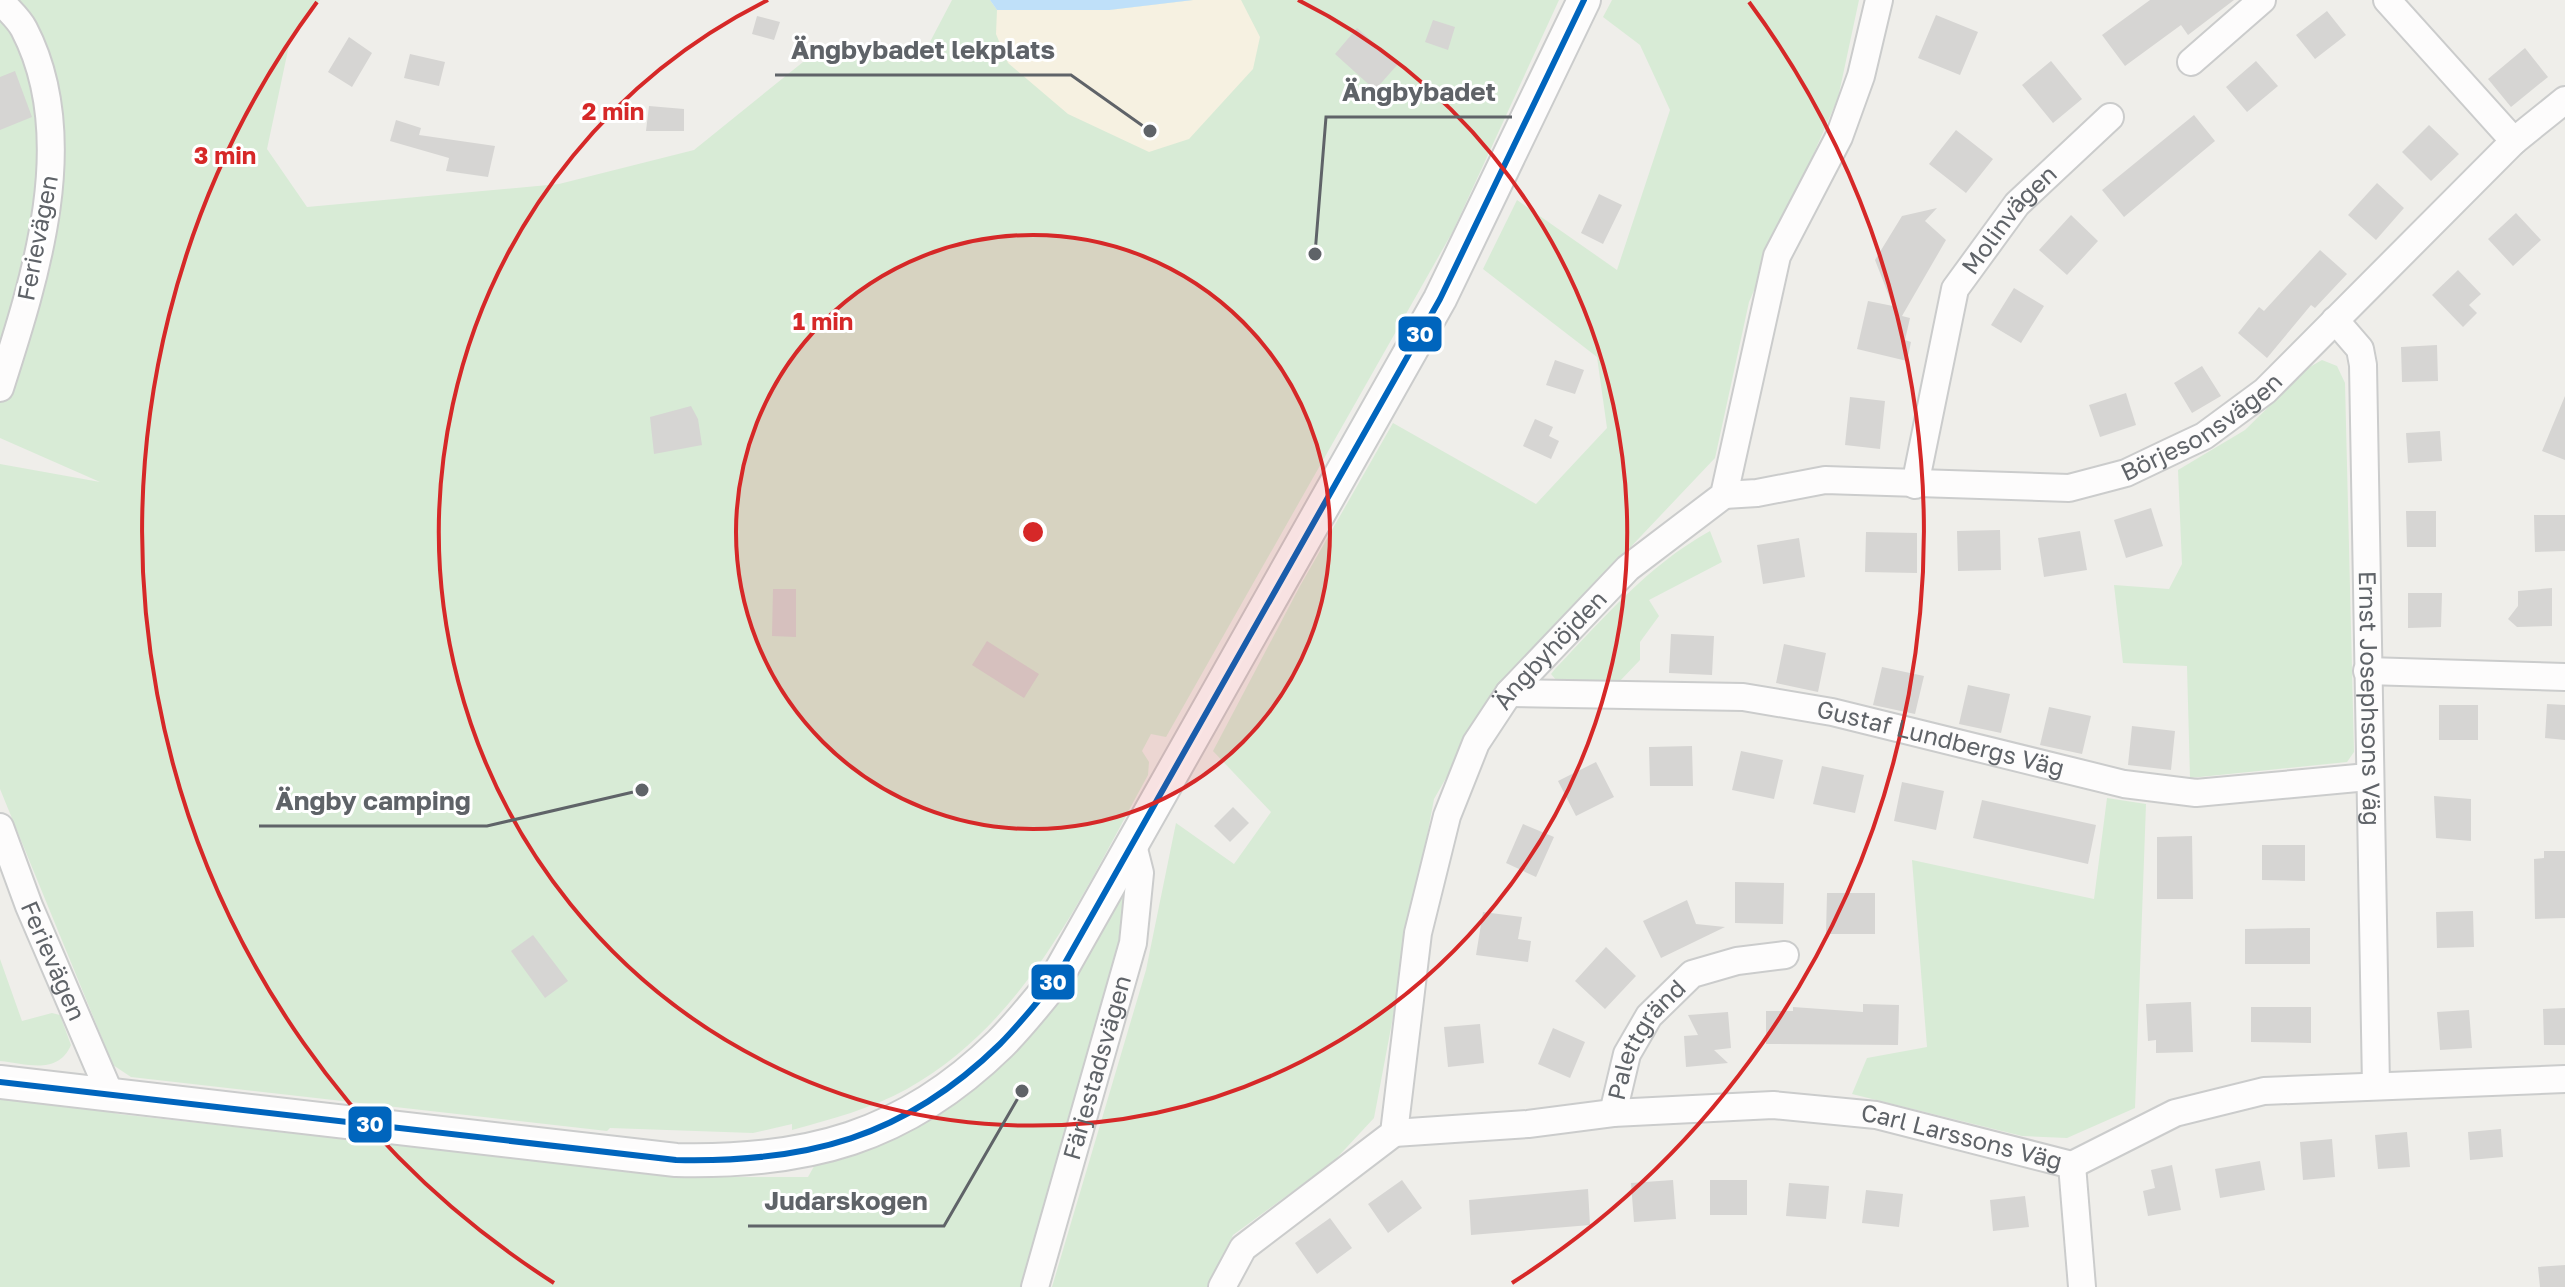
<svg xmlns="http://www.w3.org/2000/svg" width="2565" height="1287" viewBox="0 0 2565 1287" font-family="'Golos Text',sans-serif">
<style>
.green{fill:#d8ebd6}
.sand{fill:#f6f1e1}
.water{fill:#bfe0f9}
.building{fill:#d6d5d3}
.lines{fill:none;stroke-linecap:round;stroke-linejoin:round}
.minor-casing{stroke:#cbcccc;stroke-width:30}
.tertiary-casing{stroke:#cbcccc;stroke-width:36}
.minor{stroke:#fdfcfc;stroke-width:26}
.tertiary{stroke:#fdfcfc;stroke-width:32}
.bus-1-casing{stroke:#fff;stroke-width:12}
.bus-1{stroke:#0065bd;stroke-width:6}
.ring{fill:none;stroke:#d62828;stroke-width:4}
.labels{text-anchor:middle;stroke-width:6;stroke-linejoin:round;paint-order:stroke}
.street-label{font-size:24px;fill:#5f6368;stroke:#fff}
.centre{fill:#d62828;stroke:#fff;stroke-width:4}
.ring-label{font-size:24px;text-anchor:middle;font-weight:bold;fill:#d62828;stroke:#fff;stroke-width:6;stroke-linejoin:round;paint-order:stroke}
.leader{fill:none;stroke:#5f6368;stroke-width:3}
.callout-dot{fill:#5f6368;stroke:#fff;stroke-width:3}
.callout-label{font-size:26px;text-anchor:middle;font-weight:bold;fill:#5f6368;stroke:#fff;stroke-width:6;stroke-linejoin:round;paint-order:stroke}
.line-badge{stroke:#fff;stroke-width:3}
.badge-label{font-size:22px;text-anchor:middle;font-weight:bold;fill:#fff}
</style>
<rect width="100%" height="100%" fill="#efeeea"/>
<path class="green" d="M 0,0 L 320,0 L 291,36 L 267,149 L 307,207 L 559,184 L 694,150 L 808,58 L 920,61 L 952,0 L 990,0 L 997,10 L 1109,10 L 1193,0 L 1559,0 L 1453,231 L 1166,737 L 1151,734 L 1142,751 L 1149,762 L 1148,775 C 1084,891 1028,1021 907,1089 C 871,1109 831,1119 792,1130 L 792,1124 L 753,1133 L 610,1128 L 607,1131 L 131,1077 L 113,1065 L 0,789 L 0,464 L 100,482 L 0,438 Z
M 1612,0 L 1859,0 L 1838,98 L 1749,302 L 1715,458 L 1498,687 L 1434,799 L 1374,1118 L 1333,1162 L 1233,1235 L 1208,1287 L 1052,1287 L 1146,970 L 1176,823 L 1234,864 L 1271,812 L 1213,751 L 1300,586 L 1393,423 L 1536,504 L 1607,428 L 1597,357 L 1483,269 L 1517,200 L 1617,270 L 1670,110 L 1640,45 L 1603,17 Z
M 2322,360 L 2337,366 L 2345,383 L 2354,752 L 2347,762 L 2190,778 L 2187,666 L 2123,663 L 2114,585 L 2169,589 L 2182,564 L 2178,470 L 2245,430 L 2308,368 Z
M 1710,531 L 1722,562 L 1649,600 L 1659,616 L 1640,642 L 1640,660 L 1618,683 L 1558,682 L 1551,674 L 1555,669 C 1604,618 1647,566 1710,531 Z
M 2107,798 L 2146,804 L 2135,1108 L 2067,1138 L 2022,1136 L 1852,1094 L 1867,1058 L 1927,1047 L 1912,860 L 2094,899 Z
M 1122,893 L 1126,916 L 1050,1186 L 1028,1287 L 0,1287 L 0,1095 L 87,1106 L 118,1114 L 685,1177 L 808,1177 L 817,1161 L 902,1133 Z
M 0,959 L 22,1021 L 52,1013 L 60,1015 L 71,1045 C 58,1075 28,1064 0,1061 Z"/>
<path class="sand" d="M 1193,0 L 1241,0 L 1260,37 L 1253,69 L 1189,139 L 1149,152 L 1068,114 L 1008,63 L 996,34 L 997,10 L 1109,10 Z"/>
<path class="water" d="M 990,0 L 1193,0 L 1109,10 L 997,10 Z"/>
<path class="building" d="M 2150,0 L 2234,0 L 2188,35 L 2181,25 L 2125,66 L 2102,35 Z
M 2327,11 L 2346,35 L 2315,59 L 2296,35 Z
M 1936,15 L 1978,32 L 1960,75 L 1918,58 Z
M 757,16 L 780,22 L 774,40 L 752,34 Z
M 1433,20 L 1455,27 L 1448,50 L 1425,42 Z
M 1357,28 L 1398,64 L 1375,90 L 1335,54 Z
M 349,37 L 372,53 L 352,87 L 328,72 Z
M 2525,48 L 2548,77 L 2511,107 L 2488,79 Z
M 410,54 L 445,62 L 439,86 L 404,78 Z
M 2051,61 L 2082,99 L 2053,123 L 2022,85 Z
M 2256,61 L 2278,86 L 2247,112 L 2226,87 Z
M 15,71 L 32,117 L 0,130 L 0,77 Z
M 649,106 L 684,109 L 684,131 L 646,131 Z
M 2194,115 L 2215,141 L 2124,217 L 2102,190 Z
M 396,120 L 421,128 L 419,135 L 495,146 L 488,177 L 446,171 L 449,158 L 390,141 Z
M 2429,125 L 2459,154 L 2431,181 L 2402,152 Z
M 1956,130 L 1993,159 L 1966,193 L 1929,164 Z
M 2377,183 L 2404,208 L 2376,240 L 2348,215 Z
M 1599,194 L 1622,205 L 1603,244 L 1581,233 Z
M 1937,208 L 1925,221 L 1946,240 L 1902,316 L 1910,318 L 1905,340 L 1911,342 L 1907,361 L 1857,349 L 1868,301 L 1893,306 L 1875,260 L 1902,216 Z
M 2516,213 L 2541,240 L 2513,266 L 2488,239 Z
M 2071,215 L 2098,241 L 2067,275 L 2039,250 Z
M 2320,250 L 2347,274 L 2315,308 L 2311,305 L 2267,358 L 2238,333 L 2259,307 L 2264,311 Z
M 2458,270 L 2481,294 L 2469,305 L 2477,313 L 2463,327 L 2432,295 Z
M 2014,288 L 2044,306 L 2021,343 L 1991,325 Z
M 2437,345 L 2438,381 L 2402,382 L 2401,347 Z
M 1555,360 L 1584,370 L 1575,394 L 1546,385 Z
M 2202,366 L 2221,396 L 2192,413 L 2174,383 Z
M 2126,393 L 2136,425 L 2100,437 L 2089,405 Z
M 2565,396 L 2565,460 L 2542,451 Z
M 1850,397 L 1885,401 L 1880,449 L 1845,445 Z
M 691,406 L 698,419 L 702,445 L 654,454 L 650,417 Z
M 1535,419 L 1553,427 L 1549,436 L 1559,441 L 1551,459 L 1523,446 Z
M 2440,431 L 2442,461 L 2408,463 L 2406,433 Z
M 2151,508 L 2163,546 L 2126,558 L 2114,520 Z
M 2406,511 L 2436,511 L 2436,547 L 2407,547 Z
M 2534,515 L 2565,515 L 2565,551 L 2535,552 Z
M 2000,530 L 2001,570 L 1958,571 L 1957,531 Z
M 2080,531 L 2087,570 L 2044,577 L 2038,538 Z
M 1866,532 L 1917,533 L 1917,573 L 1865,572 Z
M 1799,538 L 1805,577 L 1763,584 L 1757,545 Z
M 2552,588 L 2552,626 L 2517,627 L 2508,619 L 2518,606 L 2518,591 Z
M 773,589 L 796,589 L 796,637 L 772,636 Z
M 2408,593 L 2442,593 L 2441,627 L 2408,628 Z
M 1671,634 L 1714,636 L 1712,675 L 1669,673 Z
M 987,641 L 1039,674 L 1024,698 L 972,665 Z
M 1784,644 L 1826,653 L 1818,692 L 1776,683 Z
M 1882,667 L 1924,676 L 1915,714 L 1873,705 Z
M 1968,685 L 2010,694 L 2001,733 L 1959,724 Z
M 2547,704 L 2565,705 L 2565,740 L 2545,738 Z
M 2439,705 L 2478,705 L 2478,740 L 2439,740 Z
M 2049,707 L 2091,716 L 2082,754 L 2040,745 Z
M 2132,726 L 2175,731 L 2171,770 L 2128,765 Z
M 1692,746 L 1693,786 L 1650,786 L 1649,747 Z
M 1741,751 L 1783,760 L 1774,799 L 1732,790 Z
M 1596,762 L 1614,797 L 1576,816 L 1558,781 Z
M 1822,766 L 1864,775 L 1855,813 L 1813,804 Z
M 1902,782 L 1944,791 L 1936,830 L 1894,821 Z
M 2434,796 L 2471,799 L 2471,841 L 2436,838 Z
M 1982,800 L 2096,825 L 2088,864 L 1973,838 Z
M 1233,807 L 1249,823 L 1230,842 L 1214,826 Z
M 1523,824 L 1554,837 L 1536,877 L 1506,863 Z
M 2192,836 L 2193,899 L 2157,899 L 2157,837 Z
M 2262,845 L 2305,845 L 2305,881 L 2262,880 Z
M 2544,851 L 2565,851 L 2565,918 L 2535,919 L 2534,859 L 2544,858 Z
M 1735,882 L 1784,883 L 1783,924 L 1735,923 Z
M 1827,893 L 1875,893 L 1875,934 L 1826,934 Z
M 1687,900 L 1696,924 L 1725,927 L 1661,958 L 1643,921 Z
M 2473,911 L 2474,947 L 2437,948 L 2436,912 Z
M 1483,912 L 1522,917 L 1518,939 L 1531,941 L 1528,962 L 1476,955 Z
M 2310,928 L 2310,964 L 2245,964 L 2245,929 Z
M 533,935 L 568,981 L 545,998 L 511,951 Z
M 1606,947 L 1636,976 L 1605,1009 L 1575,981 Z
M 2191,1002 L 2193,1052 L 2156,1053 L 2156,1040 L 2148,1041 L 2146,1004 Z
M 1863,1004 L 1899,1005 L 1898,1045 L 1766,1044 L 1766,1011 L 1793,1011 L 1793,1007 L 1863,1012 Z
M 2251,1007 L 2311,1007 L 2311,1043 L 2251,1042 Z
M 2565,1008 L 2565,1045 L 2544,1045 L 2543,1009 Z
M 2469,1010 L 2472,1048 L 2440,1050 L 2437,1012 Z
M 1728,1012 L 1731,1048 L 1714,1050 L 1728,1063 L 1686,1067 L 1684,1036 L 1698,1035 L 1688,1015 Z
M 1480,1024 L 1484,1063 L 1448,1067 L 1444,1027 Z
M 1553,1028 L 1585,1042 L 1570,1078 L 1538,1064 Z
M 2501,1129 L 2503,1157 L 2470,1160 L 2468,1132 Z
M 2407,1132 L 2410,1167 L 2378,1169 L 2375,1135 Z
M 2332,1139 L 2335,1177 L 2303,1180 L 2300,1142 Z
M 2260,1161 L 2265,1190 L 2220,1198 L 2215,1169 Z
M 2172,1165 L 2181,1210 L 2148,1216 L 2143,1191 L 2155,1188 L 2151,1170 Z
M 1402,1180 L 1422,1208 L 1388,1233 L 1368,1204 Z
M 1673,1180 L 1676,1219 L 1634,1222 L 1631,1183 Z
M 1710,1180 L 1747,1180 L 1747,1215 L 1710,1215 Z
M 1789,1183 L 1829,1186 L 1826,1219 L 1786,1216 Z
M 1588,1189 L 1590,1225 L 1471,1235 L 1469,1200 Z
M 1866,1190 L 1903,1194 L 1899,1227 L 1862,1223 Z
M 2025,1196 L 2029,1227 L 1993,1231 L 1990,1200 Z
M 1330,1218 L 1352,1248 L 1317,1274 L 1295,1243 Z
M 2565,1265 L 2565,1287 L 2540,1287 L 2538,1267 Z"/>
<g class="lines">
<defs>
<g id="minor">
<path d="M 2387,0 L 2514,141"/>
<path d="M 0,1 C 8,9 19,19 24,29 C 81,138 35,279 0,388"/>
<path d="M 2191,62 L 2262,0"/>
<path id="s1" d="M 2335,320 L 2360,349 L 2363,365 L 2376,1086"/>
<path id="s2" d="M 1915,485 L 1955,289 L 2017,204 L 2110,117"/>
<path id="s3" d="M 1724,495 L 1757,493 L 1825,480 L 2069,488 L 2126,473 L 2170,452 L 2204,436 L 2265,391 L 2514,141 L 2565,100"/>
<path d="M 2367,671 L 2565,677"/>
<path id="s4" d="M 1509,693 L 1743,697 L 1832,712 L 2124,784 L 2196,793 L 2368,777"/>
<path id="s5" d="M 0,827 L 29,906 L 110,1094"/>
<path id="s6" d="M 1613,1113 L 1627,1054 L 1649,1016 L 1692,974 L 1737,961 L 1785,955"/>
<path id="s7" d="M 1394,1133 L 1528,1124 L 1613,1113 L 1773,1105 L 1876,1115 L 2072,1165 L 2175,1113 L 2264,1091 L 2565,1079"/>
<path d="M 2072,1165 L 2082,1287"/>
<path id="s8" d="M 1035,1287 L 1133,943 L 1140,873 L 1133,845"/>
<path id="s9" d="M 1222,1287 L 1243,1248 L 1394,1133 L 1418,933 L 1447,816 L 1476,743 L 1509,693 L 1628,568 L 1724,495 L 1777,256 L 1839,137 L 1861,76 L 1879,0"/>
</g>
<path id="tertiary" d="M 0,1082 L 676,1160 C 806,1163 904,1138 1000,1044 C 1020,1024 1038,1001 1056,979 L 1440,299 L 1584,0"/>
</defs>
<use href="#minor" class="minor-casing"/>
<use href="#tertiary" class="tertiary-casing"/>
<use href="#minor" class="minor"/>
<use href="#tertiary" class="tertiary"/>
<defs>
<path id="bus-1" d="M 0,1082 L 676,1160 C 806,1163 904,1138 1000,1044 C 1020,1024 1038,1001 1056,979 L 1440,299 L 1584,0"/>
</defs>
<use href="#bus-1" class="bus-1-casing"/>
<use href="#bus-1" class="bus-1"/>
</g>
<circle cx="1033" cy="532" r="297" fill="#d62828" fill-opacity=".12"/>
<g class="ring">
<circle cx="1033" cy="532" r="297"/>
<path d="M1298 0A594 594 0 1 1 768 0"/>
<path d="M554 1283A891 891 0 0 1 317 2M1749 2A891 891 0 0 1 1512 1283"/>
</g>
<g class="labels">
<g class="street-label">
<text dy="8" stroke="none"><textPath href="#s2" startOffset="288">Molinvägen</textPath></text>
<text transform="translate(38 238) rotate(-79)" y="8">Ferievägen</text>
<text dy="8" stroke="none"><textPath href="#s3" startOffset="494">Börjesonsvägen</textPath></text>
<text dy="8" stroke="none"><textPath href="#s9" startOffset="754">Ängbyhöjden</textPath></text>
<text dy="8" stroke="none"><textPath href="#s1" startOffset="388">Ernst Josephsons Väg</textPath></text>
<text dy="8" stroke="none"><textPath href="#s4" startOffset="436">Gustaf Lundbergs Väg</textPath></text>
<text dy="8" stroke="none"><textPath href="#s5" startOffset="144">Ferievägen</textPath></text>
<text dy="8" stroke="none"><textPath href="#s6" startOffset="82">Palettgränd</textPath></text>
<text dy="8" stroke="none"><textPath href="#s8" startOffset="228">Färjestadsvägen</textPath></text>
<text dy="8" stroke="none"><textPath href="#s7" startOffset="572">Carl Larssons Väg</textPath></text>
</g>
</g>
<circle cx="1033" cy="532" r="12" class="centre"/>
<g class="ring-label">
<text x="613" y="120">2 min</text>
<text x="225" y="164">3 min</text>
<text x="823" y="330">1 min</text>
</g>
<path class="leader" d="M1150 131L1071 75H775M1315 254L1326 117H1512M642 790L487 826H259M1022 1091L944 1226H748"/>
<g class="callout-dot">
<circle cx="1150" cy="131" r="8"/>
<circle cx="1315" cy="254" r="8"/>
<circle cx="642" cy="790" r="8"/>
<circle cx="1022" cy="1091" r="8"/>
</g>
<g class="callout-label">
<text x="923" y="59">Ängbybadet lekplats</text>
<text x="1419" y="101">Ängbybadet</text>
<text x="373" y="810">Ängby camping</text>
<text x="846" y="1210">Judarskogen</text>
</g>
<g class="line-badge">
<rect x="1397" y="315" width="46" height="38" rx="8" fill="#0065bd"/>
<rect x="1030" y="963" width="46" height="38" rx="8" fill="#0065bd"/>
<rect x="347" y="1105" width="46" height="39" rx="8" fill="#0065bd"/>
</g>
<g class="badge-label">
<text x="1420" y="342">30</text>
<text x="1053" y="990">30</text>
<text x="370" y="1132">30</text>
</g>
</svg>
